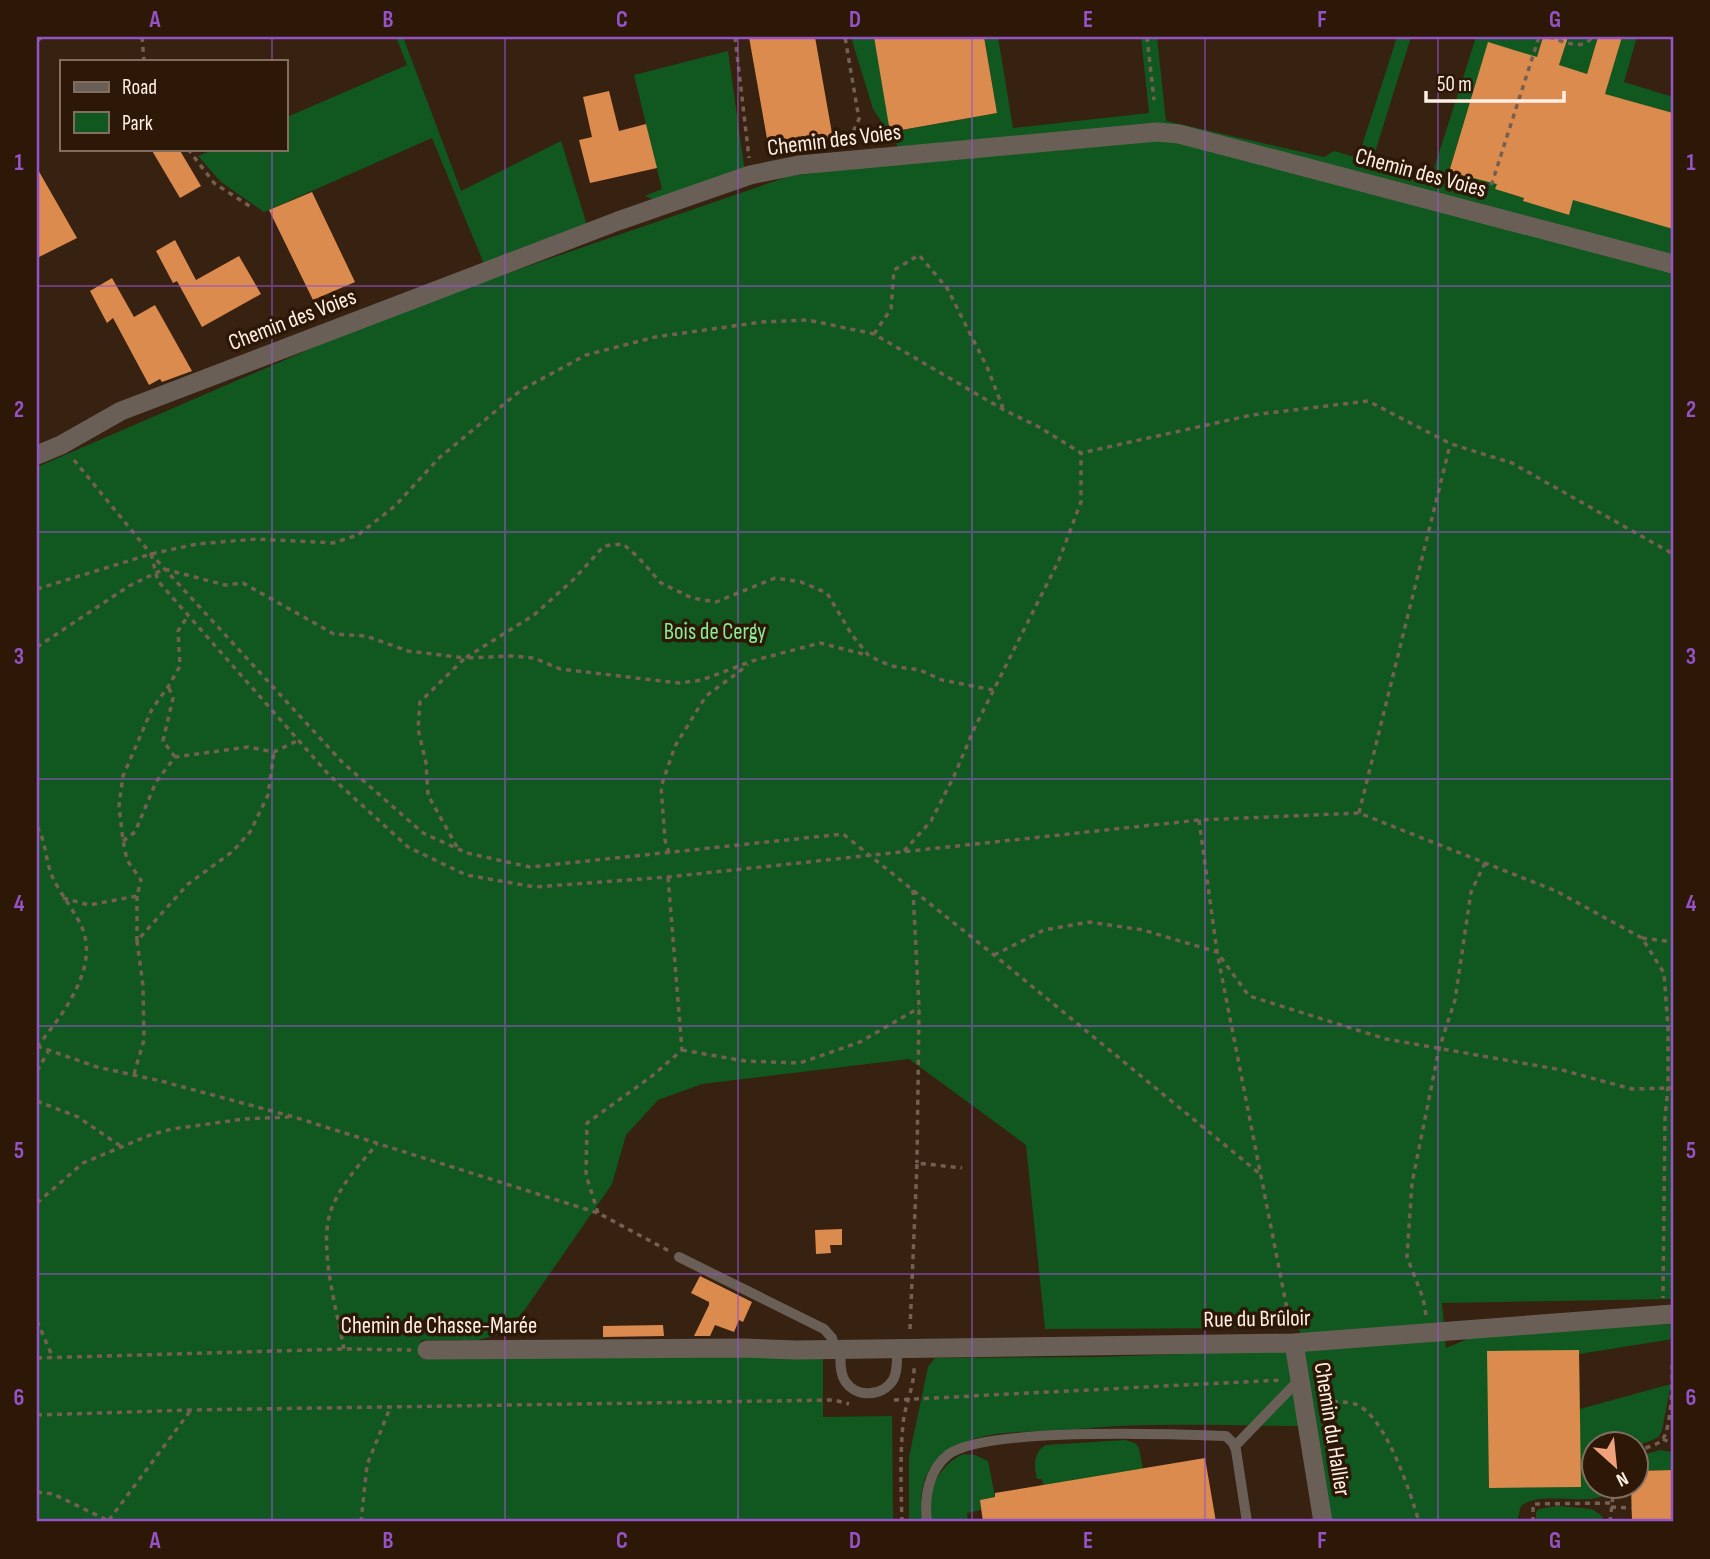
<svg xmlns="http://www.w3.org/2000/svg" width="1710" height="1559" viewBox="0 0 1710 1559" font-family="'Sofia Sans Condensed',sans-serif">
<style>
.green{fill:#10581f;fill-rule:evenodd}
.building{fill:#dc8b4e}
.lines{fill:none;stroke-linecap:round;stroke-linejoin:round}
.path{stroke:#746052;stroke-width:3.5;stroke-dasharray:5 5;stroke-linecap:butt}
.lane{stroke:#6a5f57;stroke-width:10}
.street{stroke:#6a5f57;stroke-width:19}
.grid{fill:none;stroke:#9553c7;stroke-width:2;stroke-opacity:0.55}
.labels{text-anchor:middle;stroke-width:7;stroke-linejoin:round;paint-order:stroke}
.street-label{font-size:23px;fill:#ffefe5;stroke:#2d1808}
.park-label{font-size:23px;fill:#89ed93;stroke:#2d1808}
.neatline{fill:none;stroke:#9553c7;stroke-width:2.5}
.grid-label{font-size:23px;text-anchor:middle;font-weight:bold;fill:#9553c7}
</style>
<rect width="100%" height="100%" fill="#372111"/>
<path class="green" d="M 396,37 L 403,37 L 461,191 L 561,141 L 587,225 L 484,264 L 432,138 L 264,212 L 221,182 L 198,156 L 215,149 L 285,149 L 285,118 L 407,65 Z
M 851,37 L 874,37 L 891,132 L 997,113 L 984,37 L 998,37 L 1013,128 L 1149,113 L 1141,37 L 1157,37 L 1166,121 L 1324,157 L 1334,151 L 1358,158 L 1397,37 L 1411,37 L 1372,162 L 1430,181 L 1476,37 L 1575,37 L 1582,39 L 1583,37 L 1598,37 L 1547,208 L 1568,215 L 1622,37 L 1637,37 L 1624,82 L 1673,97 L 1673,113 L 1618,98 L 1587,204 L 1673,229 L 1673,260 L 1170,126 L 901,151 L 873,109 ZM 1542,41 L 1565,46 L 1519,197 L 1496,189 ZM 1488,43 L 1465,176 L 1449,171 ZM 1563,67 L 1579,72 L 1538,205 L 1523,201 Z
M 728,51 L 745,173 L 657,201 L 645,196 L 662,189 L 634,75 Z
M 1144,132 L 1673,264 L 1673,1299 L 1442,1303 L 1446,1348 L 1484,1332 L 1673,1324 L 1673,1339 L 1579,1354 L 1580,1409 L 1671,1384 L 1662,1430 L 1659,1437 L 1637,1446 L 1636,1444 L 1594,1444 L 1594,1486 L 1610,1486 L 1604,1496 C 1579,1505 1540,1491 1521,1506 L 1517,1522 L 1330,1522 L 1314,1426 C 1261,1426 1207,1424 1153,1425 C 1123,1425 1093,1428 1062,1430 C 1027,1432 983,1430 952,1448 C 922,1466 919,1491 922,1522 L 909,1522 L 909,1457 L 928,1367 L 935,1358 L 1098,1357 L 1303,1350 L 1299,1328 L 1045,1329 L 1026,1145 L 909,1059 L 702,1084 L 658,1100 L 626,1135 L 612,1184 L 526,1308 L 510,1327 L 497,1335 L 478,1340 L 421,1340 L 419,1357 L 823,1356 L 823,1417 L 892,1416 L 893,1522 L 37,1522 L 37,467 L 400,310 L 790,176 Z
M 1125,1440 L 1135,1443 L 1139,1448 L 1146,1487 L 1140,1469 L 1043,1485 L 1042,1479 L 1037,1479 C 1034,1466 1033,1452 1046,1445 Z
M 1660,1450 L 1673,1452 L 1673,1470 L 1637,1471 L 1637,1457 Z
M 964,1454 L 975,1455 L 988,1461 L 995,1497 L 980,1500 L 981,1510 L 967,1513 L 968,1522 L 932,1522 C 931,1513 928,1502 931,1493 C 934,1478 949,1459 964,1454 Z
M 1558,1506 L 1592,1509 L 1602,1516 L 1604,1522 L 1536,1522 L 1536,1512 L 1539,1509 Z"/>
<path class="building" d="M 749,37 L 815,37 L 833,139 L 769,150 Z
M 874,37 L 984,37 L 997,113 L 890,132 Z
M 1543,37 L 1568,37 L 1559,65 L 1587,74 L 1598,37 L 1622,37 L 1605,94 L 1673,113 L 1673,229 L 1573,200 L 1569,215 L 1523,201 L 1524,198 L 1495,189 L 1497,184 L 1449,172 L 1488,42 L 1537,57 Z
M 609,91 L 619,131 L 646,124 L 657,168 L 590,183 L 579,140 L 592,137 L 583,97 Z
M 151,149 L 179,149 L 201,186 L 180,198 Z
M 37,168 L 77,238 L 37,258 Z
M 312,192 L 355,282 L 313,300 L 269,210 Z
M 175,240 L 196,280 L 239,256 L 261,294 L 202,327 L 177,281 L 173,283 L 156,251 Z
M 112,278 L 134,317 L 155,305 L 192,371 L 162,382 L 160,379 L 149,385 L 113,318 L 107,323 L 90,291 Z
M 842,1229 L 842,1245 L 830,1245 L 831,1253 L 816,1254 L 815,1230 Z
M 700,1276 L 752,1302 L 743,1322 L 739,1320 L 734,1332 L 715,1325 L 710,1336 L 694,1336 L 709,1305 L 709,1302 L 691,1293 Z
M 663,1325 L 664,1336 L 603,1337 L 603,1326 Z
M 1579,1350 L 1581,1487 L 1489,1488 L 1487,1351 Z
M 1205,1458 L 1216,1522 L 983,1522 L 980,1500 L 995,1497 L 995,1493 Z
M 1673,1470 L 1673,1521 L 1632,1522 L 1631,1486 L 1636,1486 L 1636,1471 Z"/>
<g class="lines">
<path class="path" d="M 142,37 L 144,61
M 735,37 L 749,158
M 1147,37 L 1154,100
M 1549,37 C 1564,41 1582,52 1592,37
M 37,41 L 42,37
M 837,142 L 853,132 L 859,119 L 845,37
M 188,149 L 214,183 L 251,207
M 1472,191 L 1482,190 L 1492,183 L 1539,37
M 874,334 L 891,309 L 894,270 L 919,255 L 947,288 L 987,367 L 1003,408
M 74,460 L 151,554 L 342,762 L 423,833 L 467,853 L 530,867 L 843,834 L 994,955 L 1260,1174
M 151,554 L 158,581 L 330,776 L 408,847 L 466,875 L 535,887 L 668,877 L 1199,820 L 1359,813 L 1556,891 L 1642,938 L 1664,973 L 1668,1027 L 1668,1087 L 1665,1118 L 1663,1298
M 37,589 L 151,554 L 197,544 L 257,539 L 333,543 L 358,535 L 395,506 L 439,458 L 521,390 L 586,355 L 655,337 L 762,322 L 808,320 L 874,334 L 1004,410 L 1039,427 L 1081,453 L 1252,415 L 1368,401 L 1451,444 L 1512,463 L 1673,554
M 37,647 L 129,586 L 164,569 L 225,585 L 243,583 L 334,634 L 366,636 L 408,651 L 465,658 L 534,615 L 574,579 L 604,546 L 623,544 L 638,557 L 661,583 L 692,598 L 716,602 L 775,578 L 801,582 L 827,593 L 852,635 L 869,656 L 891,666 L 920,670 L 942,680 L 993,690
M 169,688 L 173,698 L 163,741 L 175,757
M 1359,813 L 1450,445
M 1199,820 L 1217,952 L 1290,1324
M 37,827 C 47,843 45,862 53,878 C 61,895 78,916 83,930 C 98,971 61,1016 37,1047
M 123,841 L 135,832 L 156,782 L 175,757 L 248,747 L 274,752 L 299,740
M 457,847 L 428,795 L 426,763 L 418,729 L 420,702 L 465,658 L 512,656 L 534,658 L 560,669 L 679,683 L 702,680 L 752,661 L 820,643 L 867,655
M 904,851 L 931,821 L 954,776 L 974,729 L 1059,560 L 1081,502 L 1081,453
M 669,853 L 665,840 L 661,787 L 675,746 L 706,696 L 748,665
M 913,890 L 919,1008 L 917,1163
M 63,898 L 89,905 L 137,896 L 141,880 L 127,860 L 123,841 L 119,806 L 123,776 L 152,709 L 168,687 L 180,666 L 178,631 L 189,614
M 1642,938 L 1673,942
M 137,941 L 137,896
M 994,955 L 1044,930 L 1089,922 L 1143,930 L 1217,952 L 1249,996 L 1386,1039 L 1562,1070 L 1632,1089 L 1673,1088
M 37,1046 L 97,1067 L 161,1081 L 294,1117 L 598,1213 L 669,1251
M 682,1050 L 745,1061 L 800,1063 L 860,1042 L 919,1008
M 37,1071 L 48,1052
M 134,1074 L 144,1040 L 143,986 L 137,941 L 188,884 L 232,852 L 250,832 L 268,795 L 274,752
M 37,1101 L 78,1117 L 122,1147
M 37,1203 L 83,1163 L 150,1135 L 172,1129 L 244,1119 L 289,1117
M 598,1213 L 586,1175 L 587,1123 L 652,1076 L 682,1050 L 668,877
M 1426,1315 L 1423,1298 L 1407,1257 L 1412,1183 L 1439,1049 L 1455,1000 L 1471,892 L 1485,863
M 37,1321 L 53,1358
M 910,1329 L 917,1163 L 962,1168
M 344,1349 C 337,1311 318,1247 331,1210 C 341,1184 359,1165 377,1144
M 37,1358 L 344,1349 L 411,1350
M 894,1400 L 1281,1380
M 1323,1401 C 1333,1402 1346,1401 1355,1404 C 1385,1414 1411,1494 1419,1522
M 37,1415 L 191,1410 L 834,1400 L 849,1404
M 1663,1439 L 1673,1444
M 1636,1451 C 1644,1448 1656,1446 1662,1440 C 1671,1432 1673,1378 1672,1364
M 37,1492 L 53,1494 L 109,1521
M 1611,1507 L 1632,1508
M 109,1520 L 191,1410
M 361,1522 L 367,1465 L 390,1408
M 902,1522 C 901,1489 900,1457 903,1424 C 905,1403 915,1386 914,1365
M 1533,1522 L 1533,1504 L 1611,1503
M 1610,1522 L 1614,1486"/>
<path class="lane" d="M 679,1257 L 824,1329 L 832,1338 L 835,1349
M 840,1349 C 841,1359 839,1372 845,1381 C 856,1398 882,1397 893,1380 C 898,1371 897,1358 897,1348
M 1235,1446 L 1300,1379
M 927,1522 C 924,1498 928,1470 949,1454 C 988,1427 1172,1434 1226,1436 L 1233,1443 L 1236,1450 L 1247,1522"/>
<path class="street" d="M 37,455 L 61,445 L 121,411 L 618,221 L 750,175 L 799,165 L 1157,132 L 1179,134 L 1673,264
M 1294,1343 L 1323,1522
M 427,1350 L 744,1348 L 796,1350 L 1294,1343 L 1673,1314"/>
</g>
<path class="grid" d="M 272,37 L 272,61M 505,37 L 505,1522M 738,37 L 738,1522M 972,37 L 972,1522M 1205,37 L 1205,1522M 1438,37 L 1438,1522M 272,149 L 272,1522M 37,286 L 1673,286M 37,532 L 1673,532M 37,779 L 1673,779M 37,1026 L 1673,1026M 37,1274 L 1673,1274"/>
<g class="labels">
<g class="street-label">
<text transform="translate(834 139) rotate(-7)" y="8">Chemin des Voies</text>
<text transform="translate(1421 172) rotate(15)" y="8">Chemin des Voies</text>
<text transform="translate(292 319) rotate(-21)" y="8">Chemin des Voies</text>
<text transform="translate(1257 1318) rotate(-1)" y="8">Rue du Brûloir</text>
<text x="439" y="1333">Chemin de Chasse-Marée</text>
<text transform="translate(1333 1429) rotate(81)" y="8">Chemin du Hallier</text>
</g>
<g class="park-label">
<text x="715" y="639">Bois de Cergy</text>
</g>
</g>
<rect width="1710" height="1559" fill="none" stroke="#2d1808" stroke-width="77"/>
<rect x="60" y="60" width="228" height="91" fill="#2d1808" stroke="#816e60" stroke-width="2"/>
<rect x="74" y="82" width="35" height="10" fill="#6a5f57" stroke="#816e60" stroke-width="2"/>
<text x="122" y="94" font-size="21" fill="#ffefe5">Road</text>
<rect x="74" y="112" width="35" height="21" fill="#10581f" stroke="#816e60" stroke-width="2"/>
<text x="122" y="130" font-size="21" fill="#ffefe5">Park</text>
<g transform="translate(1615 1465) rotate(153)"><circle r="33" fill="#2d1808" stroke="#816e60" stroke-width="2"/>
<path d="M0-5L12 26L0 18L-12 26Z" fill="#f0a27a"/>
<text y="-10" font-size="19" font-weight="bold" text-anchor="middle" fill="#ffefe5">N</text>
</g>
<path d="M1426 91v10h138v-10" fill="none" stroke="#ffefe5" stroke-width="3.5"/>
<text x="1437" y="91" font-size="21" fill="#ffefe5" stroke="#2d1808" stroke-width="5" paint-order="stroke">50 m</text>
<rect x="38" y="38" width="1634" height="1482" class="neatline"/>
<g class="grid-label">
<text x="155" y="27">A</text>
<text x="388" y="27">B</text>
<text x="622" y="27">C</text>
<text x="855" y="27">D</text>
<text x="1088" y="27">E</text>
<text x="1322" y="27">F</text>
<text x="1555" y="27">G</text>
<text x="19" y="170">1</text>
<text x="1691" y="170">1</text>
<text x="19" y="417">2</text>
<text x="1691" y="417">2</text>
<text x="19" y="664">3</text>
<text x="1691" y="664">3</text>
<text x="19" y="911">4</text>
<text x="1691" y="911">4</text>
<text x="19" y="1158">5</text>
<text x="1691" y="1158">5</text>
<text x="19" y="1405">6</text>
<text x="1691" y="1405">6</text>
<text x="155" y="1548">A</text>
<text x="388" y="1548">B</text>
<text x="622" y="1548">C</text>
<text x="855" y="1548">D</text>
<text x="1088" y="1548">E</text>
<text x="1322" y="1548">F</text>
<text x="1555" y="1548">G</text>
</g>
</svg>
